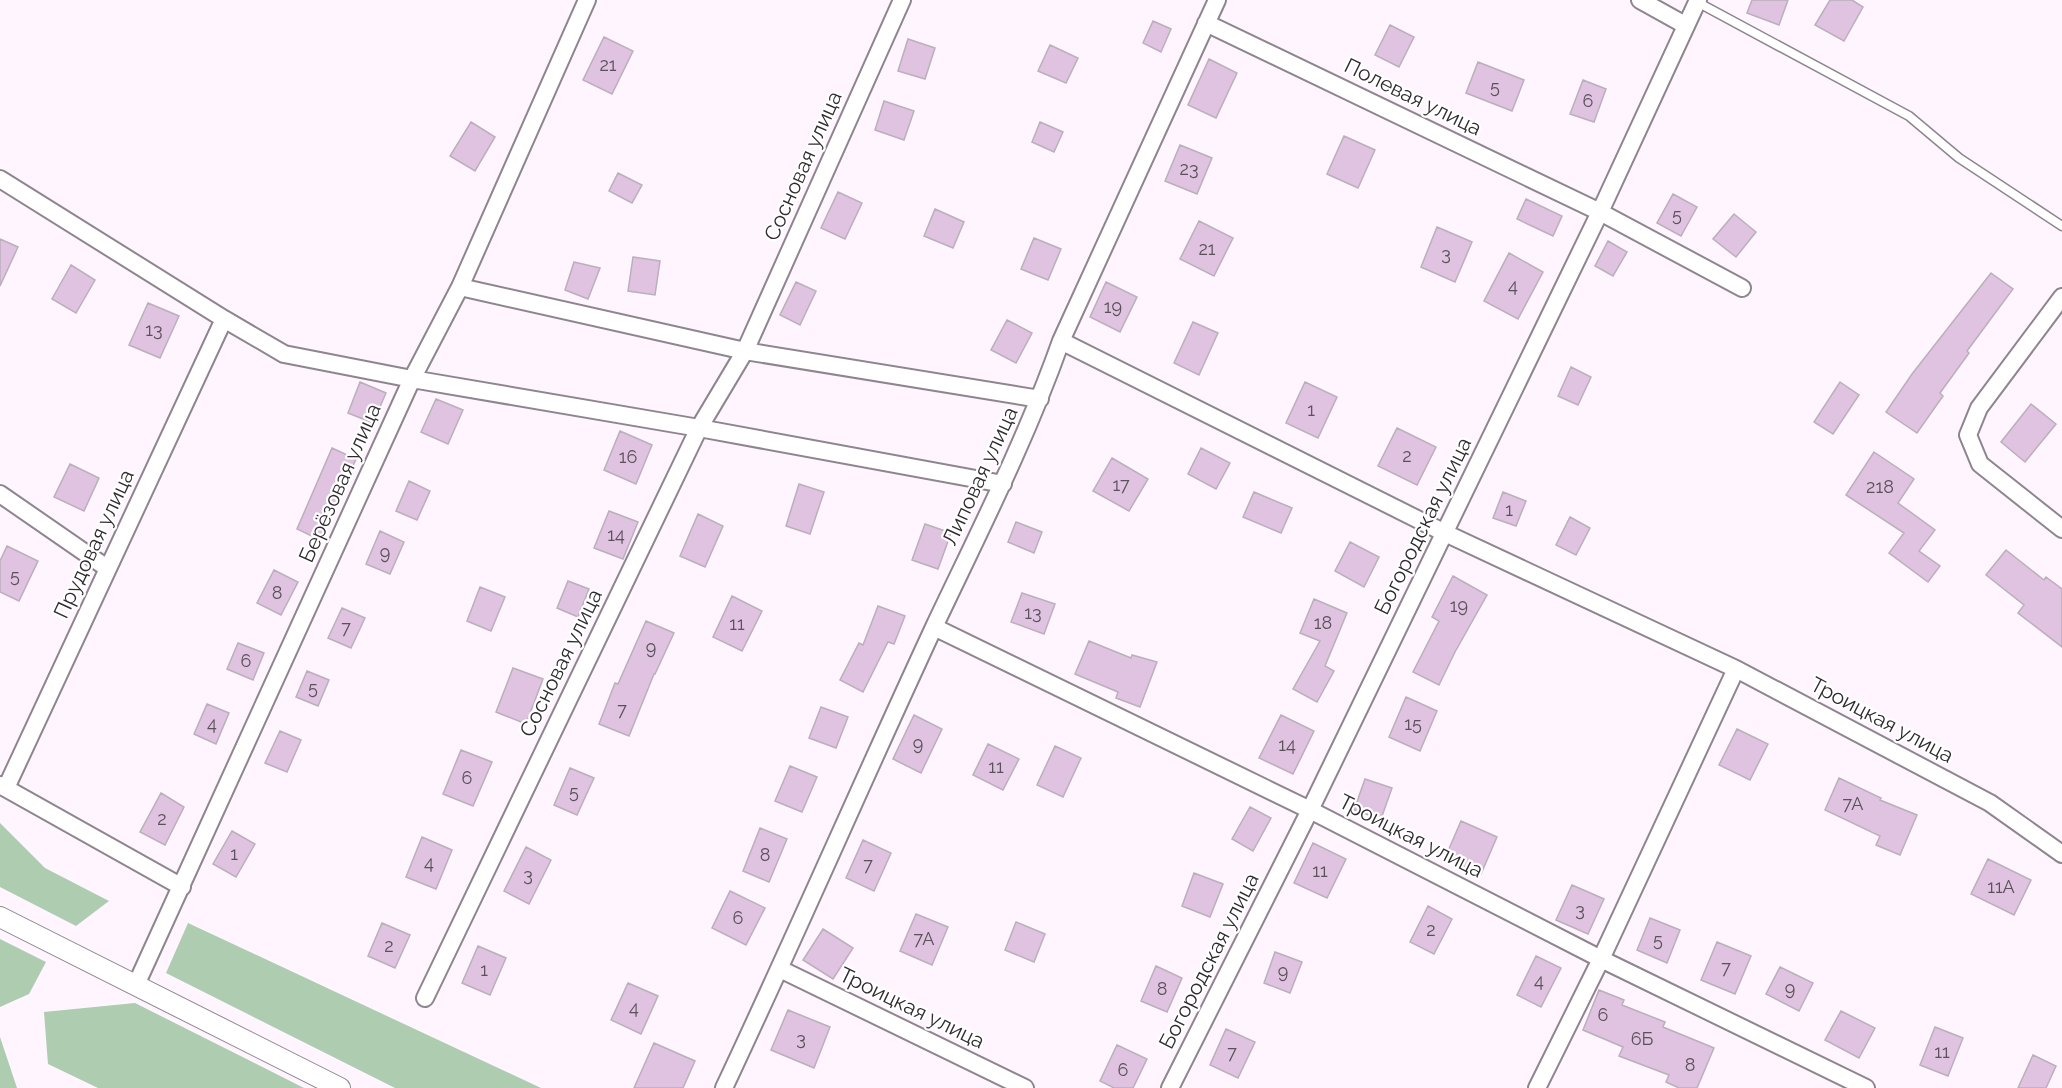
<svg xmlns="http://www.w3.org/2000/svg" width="2062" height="1088" viewBox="0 0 2062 1088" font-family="Raleway,sans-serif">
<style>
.forest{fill:#aeccaf}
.building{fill:#dfc3e0;stroke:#baafba;stroke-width:1.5}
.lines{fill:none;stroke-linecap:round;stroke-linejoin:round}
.service-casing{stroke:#8f858f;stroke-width:11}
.minor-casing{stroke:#8f858f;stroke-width:20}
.tertiary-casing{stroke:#8f858f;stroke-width:22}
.service{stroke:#fff;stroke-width:8}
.minor{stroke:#fff;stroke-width:16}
.tertiary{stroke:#fff;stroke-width:20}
.labels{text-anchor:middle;stroke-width:4.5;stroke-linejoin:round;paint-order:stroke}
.number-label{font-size:18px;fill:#5b515b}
.street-label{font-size:21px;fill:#2f2b2f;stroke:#fff}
</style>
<rect width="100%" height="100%" fill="#fef5fe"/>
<path class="forest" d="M 0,823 L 45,868 L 109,901 L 76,926 L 0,887 Z
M 188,923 L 541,1088 L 395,1088 L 166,973 Z
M 0,939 L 46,962 L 29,994 L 0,1007 Z
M 135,1003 L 304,1088 L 98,1088 L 48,1064 L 44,1012 Z
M 0,1037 L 17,1088 L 0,1088 Z"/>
<path class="building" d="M 1752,0 L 1788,0 L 1779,25 L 1747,13 Z
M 1830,0 L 1852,0 L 1863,7 L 1844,41 L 1815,25 Z
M 1153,21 L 1171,29 L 1161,52 L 1143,43 Z
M 1390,25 L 1414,37 L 1399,67 L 1375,55 Z
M 604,37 L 633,51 L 612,94 L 583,80 Z
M 908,39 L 935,48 L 925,79 L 898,71 Z
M 1050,45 L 1078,58 L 1066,83 L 1038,71 Z
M 1209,59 L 1237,73 L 1216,118 L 1188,105 Z
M 1478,62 L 1524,80 L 1512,111 L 1466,93 Z
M 1583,80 L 1606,89 L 1594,122 L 1570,114 Z
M 884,101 L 914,111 L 904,140 L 875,130 Z
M 471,122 L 495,137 L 475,171 L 450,156 Z
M 1040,122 L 1063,132 L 1054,152 L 1032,142 Z
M 1344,136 L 1375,150 L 1358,188 L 1327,174 Z
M 1180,145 L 1212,158 L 1197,194 L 1165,181 Z
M 618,173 L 642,185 L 632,203 L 609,191 Z
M 838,192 L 862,203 L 845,239 L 821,228 Z
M 1673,194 L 1697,207 L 1681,236 L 1657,223 Z
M 1526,199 L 1562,216 L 1553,236 L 1517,219 Z
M 935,209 L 964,222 L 953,248 L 924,236 Z
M 1734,214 L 1756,232 L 1736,257 L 1713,239 Z
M 1199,221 L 1233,238 L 1214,276 L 1180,259 Z
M 1437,227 L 1472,242 L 1455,282 L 1421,267 Z
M 1034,238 L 1061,249 L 1048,280 L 1021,269 Z
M 0,239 L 18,247 L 0,286 Z
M 1608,241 L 1627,252 L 1613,276 L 1595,266 Z
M 1509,253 L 1543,272 L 1518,319 L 1484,301 Z
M 633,257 L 660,261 L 655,295 L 628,291 Z
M 574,262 L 600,268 L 588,299 L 565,290 Z
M 71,265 L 95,280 L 76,313 L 52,299 Z
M 1991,273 L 2013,289 L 1967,351 L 1969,353 L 1940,393 L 1943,396 L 1917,433 L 1886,412 L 1912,374 Z
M 796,282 L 816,291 L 800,325 L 780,315 Z
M 1106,282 L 1137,297 L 1120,332 L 1090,317 Z
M 148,303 L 179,316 L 160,358 L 129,345 Z
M 1007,320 L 1032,333 L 1016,363 L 991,350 Z
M 1193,322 L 1218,333 L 1199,375 L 1174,363 Z
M 1571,367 L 1591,377 L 1578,405 L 1558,396 Z
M 360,382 L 386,393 L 373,423 L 348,413 Z
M 1305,382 L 1337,397 L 1318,438 L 1286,423 Z
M 1840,382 L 1859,395 L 1833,434 L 1814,422 Z
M 436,399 L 463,410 L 448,444 L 421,432 Z
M 2031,404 L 2056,424 L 2025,462 L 2001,442 Z
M 1397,428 L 1436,447 L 1417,485 L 1378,466 Z
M 620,431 L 652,445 L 636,484 L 604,470 Z
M 332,448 L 356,459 L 320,540 L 297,529 Z
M 1201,448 L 1230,463 L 1216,489 L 1188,474 Z
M 1874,452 L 1914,479 L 1898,503 L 1935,530 L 1919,551 L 1940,566 L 1928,582 L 1889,553 L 1904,533 L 1846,495 Z
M 1112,458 L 1148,479 L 1129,511 L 1093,491 Z
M 70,464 L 99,478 L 84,511 L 54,497 Z
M 409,481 L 430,491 L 417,520 L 396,511 Z
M 799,484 L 824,492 L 810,534 L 786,526 Z
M 1254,492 L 1292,508 L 1281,533 L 1243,517 Z
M 1503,492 L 1526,501 L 1516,526 L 1493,518 Z
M 609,511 L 638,522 L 623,559 L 594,548 Z
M 698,514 L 723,526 L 705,567 L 680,556 Z
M 1570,517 L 1590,528 L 1576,555 L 1556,545 Z
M 1016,522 L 1042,532 L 1034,553 L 1008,542 Z
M 925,524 L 951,533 L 938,569 L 912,560 Z
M 380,531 L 404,542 L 390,574 L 366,564 Z
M 1350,542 L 1379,557 L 1364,587 L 1335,571 Z
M 7,546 L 38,561 L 19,601 L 0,592 L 0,561 Z
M 2006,550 L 2044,580 L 2046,577 L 2062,589 L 2062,647 L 2018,613 L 2024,605 L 1986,575 Z
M 274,570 L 298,582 L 281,615 L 257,603 Z
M 1453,576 L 1487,595 L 1455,652 L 1439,685 L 1413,672 L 1439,621 L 1432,617 Z
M 568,581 L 589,589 L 578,617 L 557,608 Z
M 480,587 L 505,597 L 491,631 L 467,621 Z
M 1022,593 L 1055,604 L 1044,634 L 1011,622 Z
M 732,596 L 762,611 L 742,651 L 713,637 Z
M 1314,599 L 1347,613 L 1325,666 L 1334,671 L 1317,702 L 1293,689 L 1320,641 L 1300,633 Z
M 878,606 L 905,616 L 894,644 L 888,642 L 863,692 L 840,680 L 859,643 L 863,645 Z
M 342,608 L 365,618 L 351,648 L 328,638 Z
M 646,621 L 674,633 L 655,674 L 654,674 L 629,736 L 599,724 L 615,683 L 618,684 Z
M 1089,641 L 1131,658 L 1132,655 L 1157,662 L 1140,707 L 1116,698 L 1118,692 L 1075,674 Z
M 238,643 L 264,653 L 253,680 L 227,669 Z
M 513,668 L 543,679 L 526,724 L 496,712 Z
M 307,671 L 329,680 L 318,706 L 296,697 Z
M 1406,697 L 1437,711 L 1420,751 L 1389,737 Z
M 207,704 L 229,713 L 216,744 L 194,734 Z
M 821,707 L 848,717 L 836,748 L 809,738 Z
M 914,715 L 942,729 L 921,773 L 893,759 Z
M 1281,715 L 1314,731 L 1293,774 L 1259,758 Z
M 1737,729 L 1768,744 L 1750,780 L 1719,765 Z
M 280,731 L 301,740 L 287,772 L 265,763 Z
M 988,744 L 1019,759 L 1003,790 L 973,775 Z
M 1055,746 L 1081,758 L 1063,797 L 1037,785 Z
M 461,750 L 492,762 L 473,806 L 443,794 Z
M 790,766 L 817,777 L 802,812 L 775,801 Z
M 570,768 L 594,778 L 577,815 L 554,805 Z
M 1839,778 L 1881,798 L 1880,800 L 1917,815 L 1900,855 L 1876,845 L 1880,836 L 1825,810 Z
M 1365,779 L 1392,788 L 1381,819 L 1354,810 Z
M 161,793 L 184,807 L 165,845 L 140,832 Z
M 1250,807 L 1271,818 L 1253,851 L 1232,839 Z
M 1461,821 L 1497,837 L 1481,874 L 1445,858 Z
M 760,828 L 787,839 L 769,882 L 743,871 Z
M 232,831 L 255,844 L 236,877 L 213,864 Z
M 422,837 L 452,850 L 436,889 L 406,877 Z
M 863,840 L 891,853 L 874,891 L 846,878 Z
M 1313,843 L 1346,859 L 1327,898 L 1294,883 Z
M 526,847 L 551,860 L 529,904 L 504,891 Z
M 1988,859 L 2031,880 L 2014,915 L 1971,894 Z
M 1194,873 L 1223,884 L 1210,917 L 1182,906 Z
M 1572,885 L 1604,899 L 1588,934 L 1556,920 Z
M 730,891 L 765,908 L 746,945 L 712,928 Z
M 1428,906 L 1452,919 L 1434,954 L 1410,942 Z
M 916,914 L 948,927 L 932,965 L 900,951 Z
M 1650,918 L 1680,930 L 1667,963 L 1637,950 Z
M 1016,922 L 1045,934 L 1034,962 L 1005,950 Z
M 382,923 L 410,935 L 395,968 L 368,956 Z
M 823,929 L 853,948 L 833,979 L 803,960 Z
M 1717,942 L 1751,956 L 1735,994 L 1701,980 Z
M 478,946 L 506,958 L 490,995 L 462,983 Z
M 1275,952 L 1302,962 L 1290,993 L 1264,983 Z
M 1536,956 L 1561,968 L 1541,1007 L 1517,995 Z
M 1156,966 L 1182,978 L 1167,1012 L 1141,1001 Z
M 1780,967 L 1813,983 L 1799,1011 L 1766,994 Z
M 628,983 L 658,996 L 641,1034 L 611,1020 Z
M 1599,990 L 1624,1000 L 1622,1005 L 1665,1022 L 1663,1027 L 1714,1048 L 1697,1088 L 1679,1088 L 1666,1082 L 1669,1075 L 1619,1056 L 1623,1047 L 1583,1030 Z
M 788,1010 L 830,1027 L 814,1068 L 771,1050 Z
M 1841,1011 L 1875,1028 L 1859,1058 L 1825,1040 Z
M 1935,1027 L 1963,1038 L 1948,1076 L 1920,1065 Z
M 1226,1029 L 1255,1042 L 1238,1078 L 1210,1065 Z
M 654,1043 L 695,1061 L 683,1088 L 634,1088 Z
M 1117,1045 L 1147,1059 L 1133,1088 L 1114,1088 L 1100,1081 Z
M 2033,1055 L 2056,1066 L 2046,1088 L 2018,1088 Z"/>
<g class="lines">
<defs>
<path id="service" d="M 1697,2 L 1909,116 L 1959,158 L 2062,226"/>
<path id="minor" d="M 902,0 L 745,351 L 1040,399
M 1640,0 L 1685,25
M 1206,23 L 1600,212 L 1742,288
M 0,179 L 224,319 L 284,354 L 412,379 L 699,428 L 1003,484
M 2062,297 L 1979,408 L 1968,435 L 1980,464 L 2062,529
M 1061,341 L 1445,533 L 1736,669 L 1990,803 L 2062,854
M 0,494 L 107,568
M 934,627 L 1310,810 L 1601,959 L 1866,1088
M 0,785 L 182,887
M 6,788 L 224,319
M 780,969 L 1025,1088
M 136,985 L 412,379 L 460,287 L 587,0
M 425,998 L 699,428 L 745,351 L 460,287
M 724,1088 C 796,935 863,780 934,627 C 979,532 1026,440 1061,341 L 1217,0
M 1170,1088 L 1310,810 L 1600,212 L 1698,0
M 1537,1088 L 1601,959 L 1736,669"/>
<path id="tertiary" d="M 0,917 L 340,1088"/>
</defs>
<use href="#service" class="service-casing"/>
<use href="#minor" class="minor-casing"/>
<use href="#tertiary" class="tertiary-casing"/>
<use href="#service" class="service"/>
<use href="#minor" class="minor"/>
<use href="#tertiary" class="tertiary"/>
</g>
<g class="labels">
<g class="number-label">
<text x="608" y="71">21</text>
<text x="1495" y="93">5</text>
<text x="1588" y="107">6</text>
<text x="1189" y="175">23</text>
<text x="1677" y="221">5</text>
<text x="1207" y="255">21</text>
<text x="1446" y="260">3</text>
<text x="1513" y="292">4</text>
<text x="1113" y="313">19</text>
<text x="154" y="336">13</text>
<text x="1311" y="416">1</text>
<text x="1407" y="462">2</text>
<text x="628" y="463">16</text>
<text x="1121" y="491">17</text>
<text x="1880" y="493">218</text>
<text x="1509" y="516">1</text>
<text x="616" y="541">14</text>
<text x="385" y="559">9</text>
<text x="15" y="582">5</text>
<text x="277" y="599">8</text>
<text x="1459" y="612">19</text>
<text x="1033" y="619">13</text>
<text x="1323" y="629">18</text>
<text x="737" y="630">11</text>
<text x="346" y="634">7</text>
<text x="651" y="654">9</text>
<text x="246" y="667">6</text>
<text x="313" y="694">5</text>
<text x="622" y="716">7</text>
<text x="212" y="730">4</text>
<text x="1413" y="730">15</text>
<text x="918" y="750">9</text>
<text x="1287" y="751">14</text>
<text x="996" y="773">11</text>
<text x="467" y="784">6</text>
<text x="574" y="798">5</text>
<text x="1853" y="810">7А</text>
<text x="162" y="825">2</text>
<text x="234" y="860">1</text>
<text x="765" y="861">8</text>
<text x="429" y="869">4</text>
<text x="868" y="871">7</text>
<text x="1320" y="877">11</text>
<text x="528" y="881">3</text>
<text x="2001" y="893">11А</text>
<text x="1580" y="916">3</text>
<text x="738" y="924">6</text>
<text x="1431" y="936">2</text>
<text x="924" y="945">7А</text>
<text x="1658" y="946">5</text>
<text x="389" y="952">2</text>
<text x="1726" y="974">7</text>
<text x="484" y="976">1</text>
<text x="1283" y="978">9</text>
<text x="1539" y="987">4</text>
<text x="1162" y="995">8</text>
<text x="1790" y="995">9</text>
<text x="634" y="1014">4</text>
<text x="1603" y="1021">6</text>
<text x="801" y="1045">3</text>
<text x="1642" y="1045">6Б</text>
<text x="1942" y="1058">11</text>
<text x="1232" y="1059">7</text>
<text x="1690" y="1071">8</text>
<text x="1123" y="1076">6</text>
</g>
<g class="street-label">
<text transform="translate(1413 97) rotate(26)" y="7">Полевая улица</text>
<text transform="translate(803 166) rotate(-66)" y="7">Сосновая улица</text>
<text transform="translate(980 476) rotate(-65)" y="7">Липовая улица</text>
<text transform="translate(340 483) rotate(-66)" y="7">Берёзовая улица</text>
<text transform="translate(1423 526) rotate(-64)" y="7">Богородская улица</text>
<text transform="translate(94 544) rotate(-65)" y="7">Прудовая улица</text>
<text transform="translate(561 663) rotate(-64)" y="7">Сосновая улица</text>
<text transform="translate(1882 720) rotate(28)" y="7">Троицкая улица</text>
<text transform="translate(1411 836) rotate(27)" y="7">Троицкая улица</text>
<text transform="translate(1209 961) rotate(-63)" y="7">Богородская улица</text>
<text transform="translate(912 1008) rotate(26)" y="7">Троицкая улица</text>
</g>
</g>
</svg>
